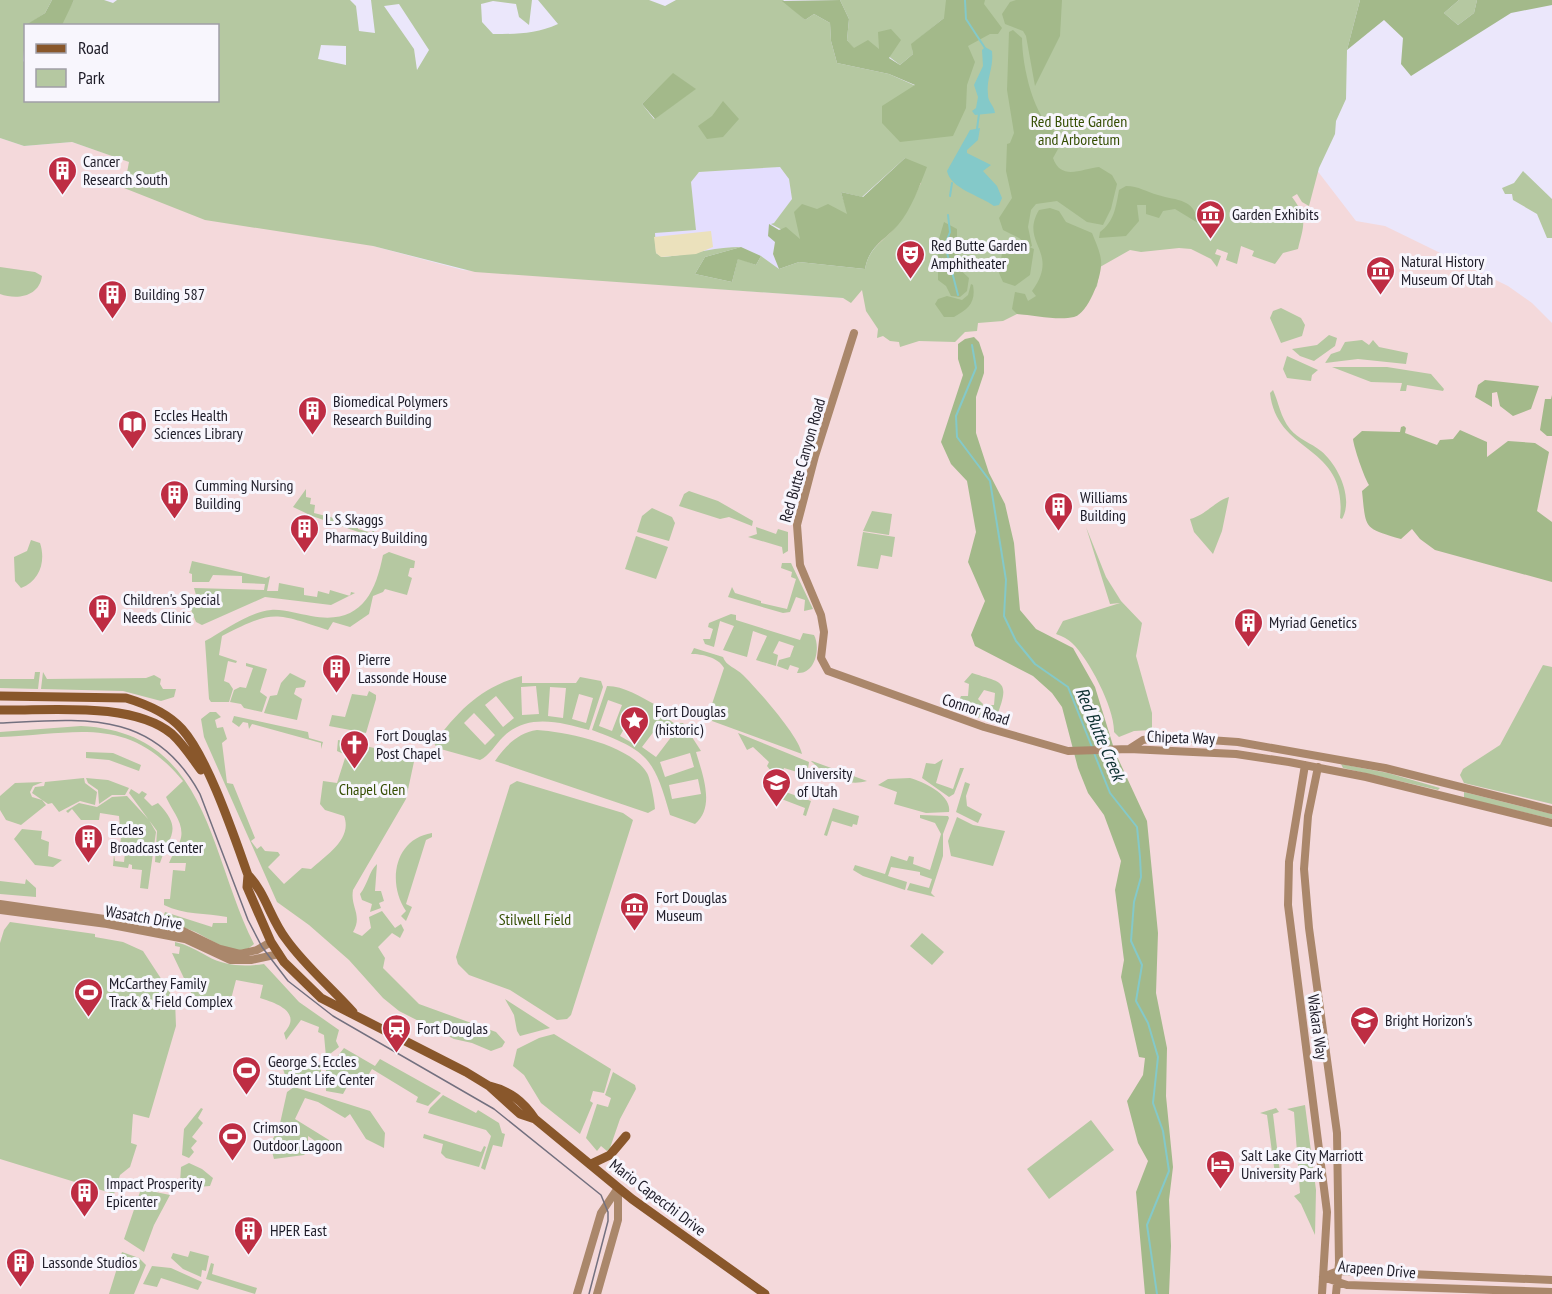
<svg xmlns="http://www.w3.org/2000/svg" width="1552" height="1294" viewBox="0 0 1552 1294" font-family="'PT Sans Narrow',sans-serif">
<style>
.built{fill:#e4defe}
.education{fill:#f4d9db}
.green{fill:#b5c8a1;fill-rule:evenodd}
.forest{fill:#a3b98a}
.sand{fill:#ebe1bc}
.water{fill:#84c9c9}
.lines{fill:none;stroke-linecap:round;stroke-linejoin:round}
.stream{stroke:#84c9c9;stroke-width:2}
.tertiary{stroke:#aa876b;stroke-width:8}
.secondary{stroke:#89572b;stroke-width:9}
.tram{stroke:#73707f;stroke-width:1.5}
.labels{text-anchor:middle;stroke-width:6;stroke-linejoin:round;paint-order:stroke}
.park-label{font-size:16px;fill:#354e03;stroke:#f8f6fd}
.poi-label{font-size:16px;fill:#1d1b27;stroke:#f8f6fd;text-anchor:start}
.street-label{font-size:16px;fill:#1d1b27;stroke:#f8f6fd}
.water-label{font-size:18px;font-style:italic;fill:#0e3131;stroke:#f8f6fd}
</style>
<rect width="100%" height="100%" fill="#ebe7fb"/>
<path class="built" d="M 780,167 L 789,179 L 792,199 L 774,223 L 775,242 L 773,254 L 779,269 L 761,256 L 741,247 L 696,254 L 654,237 L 655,233 L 696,230 L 691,182 L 699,172 Z"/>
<path class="education" d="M 1286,130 L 1356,221 L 1385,226 L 1508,286 L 1532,303 L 1552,323 L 1552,1294 L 0,1294 L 0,138 L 24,146 L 72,142 L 373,246 L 463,270 L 843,298 L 851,302 L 906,182 Z"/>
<path class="green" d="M 0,0 L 52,0 L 45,13 L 26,26 L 23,62 L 25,60 L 26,100 L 218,100 L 218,26 L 60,25 L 74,0 L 104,0 L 113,3 L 117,0 L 350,0 L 356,6 L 359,31 L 375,33 L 371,0 L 532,0 L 529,25 L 519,17 L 516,4 L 493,1 L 481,4 L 482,22 L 493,34 C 516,34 536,34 558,24 L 538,0 L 649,0 L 665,6 L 676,0 L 783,0 L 805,20 L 814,14 L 830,23 L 831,41 L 837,63 L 889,74 L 916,86 L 900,142 L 944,18 L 912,44 L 913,54 L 900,65 L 879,49 L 854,49 L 847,40 L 849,19 L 840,0 L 1360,0 L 1347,50 L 1346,99 L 1336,121 L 1335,134 L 1319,168 L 1309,206 L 1302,202 L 1297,194 L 1292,197 C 1308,219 1304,224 1298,249 L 1283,253 L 1275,264 L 1252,256 L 1254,251 L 1241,246 L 1237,264 L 1226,260 L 1228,253 L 1217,249 L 1215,254 L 1221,256 L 1217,267 L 1211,259 L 1191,249 L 1179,248 L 1141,252 L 1130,250 L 1100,267 L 1097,286 L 1077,316 L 1017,314 L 1003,321 L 978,323 L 977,331 L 965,332 L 955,342 L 919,341 L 900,347 L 899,342 L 890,341 L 883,336 L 877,338 L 878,329 L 866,311 L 862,290 L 851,303 L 843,298 L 475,272 L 373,246 L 205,220 L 124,188 L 129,162 L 72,142 L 24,146 L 0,138 ZM 399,4 L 429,50 L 417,70 L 414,49 L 384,6 ZM 321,45 L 346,46 L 346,65 L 318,59 ZM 673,74 L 695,89 L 654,119 L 642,104 ZM 905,158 L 921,183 C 914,196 908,212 898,224 C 885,241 869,246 865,269 L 799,262 L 779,269 L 761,256 L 756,265 L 738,258 L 732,282 L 695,274 L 705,257 L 741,247 C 714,247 689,255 662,257 L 656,253 L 655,233 L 696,230 L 691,182 L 699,172 L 780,167 L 789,179 L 792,199 L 774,223 L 771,224 L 801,240 L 848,214 L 841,192 L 862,197 Z
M 1459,0 L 1477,0 L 1474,13 L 1458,25 L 1444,13 Z
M 1523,171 L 1552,199 L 1552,238 L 1547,238 L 1537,214 L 1513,200 L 1512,194 L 1505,194 L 1502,188 L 1514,183 Z
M 0,267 L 35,272 L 42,276 C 39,297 17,300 0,294 Z
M 1281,308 L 1301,318 L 1305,325 L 1302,336 L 1281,343 L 1270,318 L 1273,311 Z
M 1329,335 L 1337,338 L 1335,346 L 1314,361 L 1300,356 L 1292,349 L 1317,345 Z
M 1362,340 L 1369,345 L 1373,340 L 1379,347 L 1408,353 L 1406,364 L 1358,359 L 1325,363 L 1331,354 L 1340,351 L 1345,342 Z
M 1287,356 L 1318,370 L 1312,375 L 1311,381 L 1287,378 L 1283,369 Z
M 1332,367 L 1387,367 L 1431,374 L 1444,389 L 1443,391 L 1407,385 L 1406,391 L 1400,391 L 1402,383 L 1371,382 Z
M 1273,390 C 1279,403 1280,416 1290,429 C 1298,439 1311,443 1321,451 C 1338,465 1354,498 1342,519 L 1340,518 C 1348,443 1277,456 1270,393 Z
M 306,489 L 306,497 L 311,498 L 310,504 L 315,505 L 314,513 L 358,524 L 358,529 L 372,533 L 375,518 L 370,515 L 378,514 L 373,537 L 312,516 L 293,507 Z
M 689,491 L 718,501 L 753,521 L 752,526 L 729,517 L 720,519 L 679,506 L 684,494 Z
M 1229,497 L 1222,531 L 1213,554 L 1194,532 L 1190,519 C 1206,515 1215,501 1229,497 Z
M 652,508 L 672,517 L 675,523 L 669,541 L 637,532 L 642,516 Z
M 872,511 L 892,514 L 889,535 L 863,531 Z
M 756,527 L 776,534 L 778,529 L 788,532 L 788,551 L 783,554 L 782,547 L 748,537 L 757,534 Z
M 1086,527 L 1106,577 L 1121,601 L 1142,623 L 1136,656 L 1152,713 L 1152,730 L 1134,731 L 1119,737 L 1114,732 C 1115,709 1089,659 1072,643 C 1068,639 1062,636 1056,634 L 1063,621 L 1120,603 L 1110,604 Z
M 863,532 L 895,537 L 892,557 L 881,555 L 878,569 L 857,566 Z
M 636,536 L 668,547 L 656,579 L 625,569 Z
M 31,540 L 40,543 C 46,561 40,581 21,588 L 15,581 L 14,557 L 27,551 Z
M 389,552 L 415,561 L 414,568 L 410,568 L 408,576 L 412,578 L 407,595 L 385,589 L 383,592 L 373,596 L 369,614 L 350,627 L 333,622 L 328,630 C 275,613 274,609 222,636 L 219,655 L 237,661 L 236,663 L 228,661 L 224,681 L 229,683 L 233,689 L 229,702 L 211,702 L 209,699 L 205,641 C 224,631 248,612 271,610 C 284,609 298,614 311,616 C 359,625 375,596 383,555 Z
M 192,561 L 266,578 L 270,576 L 267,591 L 278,591 L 279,583 L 304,588 L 304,595 L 317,597 L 318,591 L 329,594 L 330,590 L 350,596 L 351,592 L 355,593 L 331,605 L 265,597 L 202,625 L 196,622 L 189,605 L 196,595 L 194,588 L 264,590 L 265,584 L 242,583 L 242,576 L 213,575 L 209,582 L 192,582 L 192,574 L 189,573 Z
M 782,563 L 791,563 L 813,609 L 804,611 L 805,600 L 796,597 L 790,612 L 783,613 L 728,597 L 732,587 L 735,593 L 761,601 L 761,603 L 787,609 L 796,579 L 791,577 L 792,572 L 781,568 Z
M 731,614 L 736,615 L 736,620 L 800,640 L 803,633 L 814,635 C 821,648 815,675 797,673 L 799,668 L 790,665 L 788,670 L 777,666 L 779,660 L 790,657 L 794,646 L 779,641 L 773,653 L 778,655 L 776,666 L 756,660 L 767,636 L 753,631 L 747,657 L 723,650 L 734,626 L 720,621 L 714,647 L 705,644 L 703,639 L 710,639 L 713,629 L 708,627 L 709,623 Z
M 694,648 L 723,657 C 726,666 736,668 743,675 C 758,690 799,736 802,754 L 712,721 L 715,711 L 710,710 L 724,668 C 718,657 702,654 691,654 Z
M 246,663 L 267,669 L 260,692 L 267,697 L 262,712 L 244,708 L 241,704 L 230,702 L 234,690 L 240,687 L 246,688 L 253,668 L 246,666 Z
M 1543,665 L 1552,667 L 1552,804 L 1464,783 L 1460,775 L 1463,769 L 1500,745 Z
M 35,672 L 40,672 L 38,689 L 0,688 L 0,679 L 34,679 Z
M 43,672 L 47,679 L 146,678 L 154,675 L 161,679 L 160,684 L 163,689 L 176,689 L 174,697 L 161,701 L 123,691 L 41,689 Z
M 290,673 L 306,681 L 304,687 L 296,688 L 294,694 L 302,699 L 297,720 L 264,713 L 270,696 L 277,695 L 281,683 Z
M 972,673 C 1002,683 1010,680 998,713 L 995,715 L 998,717 L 992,722 L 985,720 L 982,716 L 988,705 L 994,705 L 995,693 L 984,690 L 978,699 L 983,704 L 980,718 L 955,710 L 961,696 L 968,696 L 969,684 L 964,682 Z
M 522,676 L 522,683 L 576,683 L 580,677 L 601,681 L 603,687 L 589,730 C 560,722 527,713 503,737 C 496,744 489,756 480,760 L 437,748 L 434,743 C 459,710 481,687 522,676 ZM 536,686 L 539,714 L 522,715 L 521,687 ZM 550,687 L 566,688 L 563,718 L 548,716 ZM 579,694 L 593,698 L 586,723 L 572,719 ZM 496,696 L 514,718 L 503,727 L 485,705 ZM 474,713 L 495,735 L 485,745 L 464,723 Z
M 607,686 C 624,686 641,697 656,705 L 654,709 L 664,715 L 670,712 L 667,718 L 675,724 L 683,723 L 701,751 L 696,752 C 702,773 716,807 695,824 L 670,815 C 654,759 649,751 592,730 ZM 608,700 L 622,705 L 612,731 L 599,726 ZM 635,709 L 649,717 L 634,744 L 620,736 ZM 661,722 L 675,732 L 656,757 L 642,747 ZM 690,753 L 694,767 L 665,777 L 660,762 ZM 698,779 L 701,794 L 672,799 L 669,785 Z
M 369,691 L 376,695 L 376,699 L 366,733 L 329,726 L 332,715 L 345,717 L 352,694 L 367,696 Z
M 210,712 L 216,712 L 221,717 L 215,720 L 217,728 L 223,727 L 227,739 L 222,743 L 227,783 L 233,784 L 255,838 L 251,841 L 257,849 L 261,846 L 265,851 L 278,852 L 280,855 L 268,867 L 284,884 L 302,868 L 311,869 C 325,856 353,839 344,816 L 325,810 L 320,804 L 323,781 L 337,783 L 346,755 L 337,751 L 338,740 L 415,757 L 406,799 L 353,890 C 350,907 363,915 353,932 L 362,936 L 371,928 L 369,917 L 382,911 L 395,928 L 401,924 L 404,930 L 400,938 L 392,933 L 378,947 L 385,958 L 383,968 L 419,1004 L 496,1032 L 505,1042 L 502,1047 L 491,1051 L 472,1043 L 454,1039 L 399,1011 L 383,998 L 349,960 L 309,925 L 277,902 L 204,737 L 201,719 Z
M 234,716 L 308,732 L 309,738 L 323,742 L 321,749 L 321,743 L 252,724 L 249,729 L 248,723 L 243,722 L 239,727 L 232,722 Z
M 81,726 C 209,732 208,853 254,944 C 237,961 210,938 193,931 C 183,926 170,928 162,920 L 165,912 L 212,927 L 213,923 L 227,923 L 227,917 C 206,913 184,915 164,905 L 164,899 L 170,899 L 173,870 L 185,871 L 186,863 L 169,863 C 172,855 177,849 180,841 C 186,825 172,811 166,797 L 183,781 C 128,714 77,734 0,737 L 0,732 Z
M 537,730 C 568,732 630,745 647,773 C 650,777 655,803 655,809 L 648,813 L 495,761 C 506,745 518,733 537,730 Z
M 738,733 L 809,762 L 807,775 L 784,768 L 778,785 L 780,790 L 811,801 L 806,816 L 803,815 L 805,808 L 771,795 L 774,775 L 767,766 L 769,762 L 753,747 L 747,750 Z
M 86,752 L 113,753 L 141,765 L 139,771 L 109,760 L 86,758 Z
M 943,759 L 936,783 L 953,789 L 960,768 L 964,768 L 954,794 L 949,797 L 922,778 L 926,763 L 935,764 Z
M 811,761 L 812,761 L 867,781 C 846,787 826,776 811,761 Z
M 1341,764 L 1388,773 L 1440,788 L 1438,790 L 1343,768 Z
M 84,778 L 85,783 L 97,792 L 95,805 L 80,801 L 59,812 L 52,803 L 48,804 L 32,793 L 35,787 L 44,786 L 45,782 Z
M 86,778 L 108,780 L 129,788 L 125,795 L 112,795 L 99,804 L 98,790 L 88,783 Z
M 910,778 C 924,782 952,795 949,812 L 926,813 L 894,804 L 897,792 L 878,785 L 888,779 Z
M 517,781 L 623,813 L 633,820 L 571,1015 L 567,1019 L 557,1020 L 510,990 L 469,975 L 458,964 L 456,957 L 510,785 Z
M 43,782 L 33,786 L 30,792 L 32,797 L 42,800 L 46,805 L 21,825 L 6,820 L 0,810 L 0,796 L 15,783 Z
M 965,782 L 970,784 L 966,796 L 967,806 L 982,814 L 978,823 L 956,812 Z
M 131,789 L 139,794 L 142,791 L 147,794 L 144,798 L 152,806 L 158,803 C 184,830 169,835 160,863 L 155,862 L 157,831 L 129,793 Z
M 1464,792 L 1552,814 L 1552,819 L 1464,798 Z
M 127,796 L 149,820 L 156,832 L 148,889 L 140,888 L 142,870 L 132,869 L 132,865 L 129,864 L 128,868 L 113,866 L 114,854 L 115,861 L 124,862 L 125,853 L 115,852 L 115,847 L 120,847 L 121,837 L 116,836 L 117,827 L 120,827 L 119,816 L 100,813 L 99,820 L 81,820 L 72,809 L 68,813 L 66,811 L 79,803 L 97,807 L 112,797 Z
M 833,808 L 859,816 L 857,825 L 853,824 L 852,827 L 832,821 L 827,836 L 824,835 Z
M 920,815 L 948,816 L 949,818 L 943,834 L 943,856 L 931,893 L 935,897 L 907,890 L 910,883 L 929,888 L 932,879 L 920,875 L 920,872 L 891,867 L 888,876 L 907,882 L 905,890 L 863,876 L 853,870 L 855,865 L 885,874 L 891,856 L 907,861 L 909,856 L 914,857 L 913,864 L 930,870 L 941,834 L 935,823 L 920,818 Z
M 957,817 L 973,825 L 1005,831 L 993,866 L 951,856 L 948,841 Z
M 22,829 L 42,831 L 41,839 L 49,842 L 48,856 L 62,860 L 53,867 L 35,865 L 14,839 Z
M 432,833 L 432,837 L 426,840 L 406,904 L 412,907 L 406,921 L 401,916 L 406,911 C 387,883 394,839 432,833 Z
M 377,864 L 375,891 L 381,891 L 384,901 L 379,903 L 381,908 L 370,912 L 372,904 L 362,900 L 360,894 C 368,884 369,871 377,864 Z
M 26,879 L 36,888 L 36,897 L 0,894 L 0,881 L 25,884 Z
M 10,922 L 95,934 L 95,937 L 123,942 L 143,951 L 175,1000 L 176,1026 L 149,1118 L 133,1114 L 131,1143 L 137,1145 L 130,1167 L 120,1175 L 114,1194 L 0,1159 L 0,943 L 4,930 Z
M 922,933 L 944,952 L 932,965 L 910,946 Z
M 175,942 C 188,945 196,950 207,956 C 225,966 243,967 264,964 L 299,1002 L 339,1030 L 336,1041 L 339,1047 L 326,1057 L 324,1035 L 318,1032 L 319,1027 L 301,1020 L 286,1040 L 284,1033 C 303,1012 276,1003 260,998 L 263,985 L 236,980 L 230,1003 L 219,1009 L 205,1005 L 205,1002 L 192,995 L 172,953 L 179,954 L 180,947 L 175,946 Z
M 505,999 L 550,1028 L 520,1036 L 517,1031 L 514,1015 Z
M 554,1034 L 611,1069 L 604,1093 L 593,1091 L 590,1101 L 593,1103 L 580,1134 L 541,1103 L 524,1075 L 513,1066 L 517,1049 L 539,1038 Z
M 344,1048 L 375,1066 L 380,1059 L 441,1093 L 428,1106 L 416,1102 L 418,1097 L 372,1069 L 361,1087 L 354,1083 L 348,1085 L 343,1094 L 326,1091 L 326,1062 L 336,1058 Z
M 291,1056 L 306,1063 L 321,1063 L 321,1086 L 285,1075 L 283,1069 Z
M 613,1072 L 635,1085 L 636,1089 L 620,1119 L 610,1148 L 607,1151 L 601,1146 L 597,1151 L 586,1138 L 597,1104 L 608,1107 L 611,1098 L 605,1095 Z
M 294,1087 L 370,1111 L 385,1133 L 384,1148 L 366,1139 L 350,1114 L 345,1118 L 318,1102 L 305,1098 L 295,1119 L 329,1140 L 336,1148 L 331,1152 L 308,1136 L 308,1151 L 304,1155 L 274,1159 L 270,1144 L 279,1128 L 287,1092 Z
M 443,1095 L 476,1113 L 478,1110 L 499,1123 L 502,1133 L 505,1134 L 502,1147 L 493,1145 L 485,1170 L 481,1168 L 491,1136 L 486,1130 L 428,1113 L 430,1108 Z
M 1305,1105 L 1316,1190 L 1315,1235 L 1301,1204 L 1294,1196 L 1300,1193 L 1294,1112 L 1287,1109 Z
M 201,1108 L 203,1109 L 198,1118 L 203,1123 L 192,1137 L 197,1141 L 191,1148 L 194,1152 L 189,1158 L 182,1155 L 184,1129 Z
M 1276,1108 L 1279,1112 L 1273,1114 L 1280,1173 L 1286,1175 L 1270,1179 L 1269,1176 L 1275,1174 L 1267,1115 L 1260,1113 Z
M 1091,1120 L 1114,1150 L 1049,1199 L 1027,1169 Z
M 424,1134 L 481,1152 L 484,1146 L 486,1147 L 479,1167 L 446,1158 L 441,1153 L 443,1144 L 423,1138 Z
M 189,1163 L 202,1169 L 213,1178 L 210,1186 L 197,1187 L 180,1183 L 181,1167 Z
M 141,1189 L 170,1195 L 154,1225 L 144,1252 L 124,1239 Z
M 190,1251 L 209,1256 L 206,1271 L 202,1270 L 201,1277 L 183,1269 L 171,1258 L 173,1253 L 188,1257 Z
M 122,1252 L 139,1258 L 146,1265 L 134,1294 L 109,1294 Z
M 211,1263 L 214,1264 L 212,1274 L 257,1288 L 255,1294 L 206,1279 Z
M 152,1266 L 171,1268 L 202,1282 L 198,1290 L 161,1278 L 157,1287 L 143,1284 Z"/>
<path class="forest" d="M 52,0 L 74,0 L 62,25 L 26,25 L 45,13 Z
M 840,0 L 849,19 L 847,40 L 854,48 L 868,40 L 879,49 L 878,32 L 891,29 L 901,40 L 889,58 L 900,65 L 913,54 L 911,44 L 944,18 L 946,0 L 985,0 L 984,4 L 1002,28 L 998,34 L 990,34 L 968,46 L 975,62 L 967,85 L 966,108 L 953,136 L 900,142 L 882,123 L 882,106 L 915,85 L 889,74 L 837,63 L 831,41 L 830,23 L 814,14 L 805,20 L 782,1 Z
M 1016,0 L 1062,0 L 1060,36 L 1035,86 L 1026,36 L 1023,31 L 1005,24 L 1002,14 L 1010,2 Z
M 1360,0 L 1459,0 L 1444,13 L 1458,25 L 1474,13 L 1477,0 L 1552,0 L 1552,5 L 1511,13 L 1411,76 L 1401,64 L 1403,38 L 1384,20 L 1347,50 Z
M 1013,30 L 1022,38 C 1022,64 1033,121 1059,134 L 1062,142 L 1053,158 C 1061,181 1081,169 1099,167 L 1112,175 L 1117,184 L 1111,209 L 1103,225 L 1087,222 L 1057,201 L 1036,204 L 1031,210 L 1028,227 L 1032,246 L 1030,247 L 1019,238 L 1003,230 L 999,218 L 1012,198 L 1006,171 L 1007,144 L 1010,143 L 1014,133 L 1007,90 L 1009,32 Z
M 673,73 L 696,89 L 655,119 L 642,104 Z
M 723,101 L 739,119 L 723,137 L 707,139 L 698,126 L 712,116 Z
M 905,158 L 927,167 C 920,185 911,210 898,225 C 884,241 869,246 865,269 L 799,262 L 779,269 L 773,254 L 775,242 L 768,236 L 769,224 L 779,230 L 786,227 L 800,239 L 794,212 L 802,204 L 817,209 L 828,204 L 847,214 L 841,192 L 863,197 Z
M 1126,186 C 1139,186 1146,192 1158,195 C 1177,201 1195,198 1198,223 L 1175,209 L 1163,211 L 1159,218 L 1146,214 L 1146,205 L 1137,205 L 1139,221 L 1126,236 L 1099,238 L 1100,232 C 1114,222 1116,207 1119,190 Z
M 1050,208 L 1059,211 L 1066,222 L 1092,233 C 1095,241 1100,251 1101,260 C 1103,274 1089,313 1074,317 C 1058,321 1034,315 1017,314 L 1012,309 L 1015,292 L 1025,294 L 1028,301 L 1036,296 L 1032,291 C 1061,251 1019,244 1039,210 Z
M 944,222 L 957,229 L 957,243 L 960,252 L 955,265 L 969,278 L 967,291 L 960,297 L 951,296 L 946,286 L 938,280 L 938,242 Z
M 1016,241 L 1034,249 L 1030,275 L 1015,286 L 1003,282 L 999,273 L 1002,253 L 1013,249 Z
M 741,247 L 761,256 L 756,265 L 738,259 L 732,282 L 695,274 L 705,257 Z
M 971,284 L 973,285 C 976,302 969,309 954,317 L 944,317 L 935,304 L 938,299 L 947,296 L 962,300 L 968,295 Z
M 974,337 L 979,342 L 984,357 L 984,373 L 976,397 L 976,433 L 989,473 L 1005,504 L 1014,543 L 1020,610 L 1036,629 L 1073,648 L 1095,687 L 1115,752 L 1147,821 L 1158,933 L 1156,993 L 1167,1048 L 1166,1096 L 1173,1167 L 1169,1200 L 1171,1246 L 1169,1294 L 1145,1294 L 1136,1192 L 1148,1161 L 1138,1143 L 1127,1101 L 1143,1075 L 1145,1058 L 1139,1057 L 1121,977 L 1124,960 L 1115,890 L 1121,861 L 1104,815 L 1088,793 L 1078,768 L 1062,707 L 1052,693 L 1033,676 L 975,646 L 971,635 L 985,601 L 968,562 L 976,532 L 967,481 L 951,464 L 941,442 L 963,375 L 958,359 L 958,344 L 965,339 Z
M 1485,380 L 1539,386 L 1531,409 L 1513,416 L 1500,406 L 1497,392 L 1492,393 L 1492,407 L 1475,397 L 1478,385 Z
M 1552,395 L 1552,436 L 1547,436 L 1540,430 L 1545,399 L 1551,399 Z
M 1404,426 L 1406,428 L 1405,433 L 1437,445 L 1440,440 L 1453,439 L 1460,430 L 1487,442 L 1487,457 L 1508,441 L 1535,443 L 1549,452 L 1537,511 L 1552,522 L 1552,582 L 1435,550 L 1420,539 L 1412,529 L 1401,539 C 1363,528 1366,529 1362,491 L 1369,485 C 1364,477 1354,448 1353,439 L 1362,431 L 1400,432 L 1401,427 Z"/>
<path class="sand" d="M 711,231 L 713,247 L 696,254 L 661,257 L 656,253 L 654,237 Z"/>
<path class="water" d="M 985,47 L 992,51 C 994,69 986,77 988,95 C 988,102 994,105 995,113 L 975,115 L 972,111 L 976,108 L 978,97 L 974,85 L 983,66 L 982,50 Z
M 980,128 L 978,140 L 967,150 L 967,153 L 991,165 L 983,171 L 997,186 L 1002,198 L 999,205 L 994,206 C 979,195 951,189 947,171 L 970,130 Z"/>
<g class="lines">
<path class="stream" d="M 965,0 L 966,19 L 985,48
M 977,129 L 979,114
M 950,196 L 952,183
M 948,215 L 950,232 L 945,245 L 958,295
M 972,345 L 976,368 L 956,416 L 957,437 L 990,481 L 1006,580 L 1004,616 L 1016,641 L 1035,664 L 1068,687 L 1092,747
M 1094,753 L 1110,793 L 1137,827 L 1140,857 L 1141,877 L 1134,902 L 1131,941 L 1142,965 L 1136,1001 L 1148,1023 L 1158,1057 L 1153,1103 L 1163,1131 L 1169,1171 L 1147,1225 L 1157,1294"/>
<path class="tertiary" d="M 854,333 L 815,456 L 797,525 L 800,565 L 821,615 L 824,632 L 821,658 L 828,671 L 984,727 L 1068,751 L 1129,749 L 1236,754 L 1289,762 L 1366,777 L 1552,823
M 1129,749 L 1143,740 L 1165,737 L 1238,742 L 1385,768 L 1552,810
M 1305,765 L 1289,862 L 1288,905 L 1327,1212 L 1322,1294
M 1318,767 L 1308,816 L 1304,869 L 1309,928 L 1337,1133 L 1339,1263 L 1336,1294
M 0,904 L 181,930 L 220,949 L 240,954 L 257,950 L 271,942
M 0,910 L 107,924 L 185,939 L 230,960 L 251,960 L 279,954
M 1323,1277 L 1347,1285 L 1552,1292
M 1323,1277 L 1338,1271 L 1552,1280
M 577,1294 L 601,1213 L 618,1188
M 597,1294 L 618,1220 L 618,1188"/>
<path class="secondary" d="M 0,696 L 126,698 C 146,704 168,713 182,729 C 208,758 234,836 248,875 C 265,892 271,920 286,939 C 305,966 331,987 353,1012
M 0,710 C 49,711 132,701 172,734 C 183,744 192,758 201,770
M 248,875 L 247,887 L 271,942 L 284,962 L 321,998 L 466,1072 L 489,1086 L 520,1114 L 535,1119
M 489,1086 C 510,1091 523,1101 535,1119 L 632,1199 L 765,1294
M 591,1164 L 610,1155 L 626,1136"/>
<path class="tram" d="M 0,723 C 83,719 154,709 200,794 L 248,920 L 262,947 L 288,981 L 333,1016 L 494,1109 L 601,1195 L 608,1212 L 608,1221 L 589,1294"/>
</g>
<defs>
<symbol id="building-pin" viewBox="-11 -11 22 30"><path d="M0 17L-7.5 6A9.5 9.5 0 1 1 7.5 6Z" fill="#be2d43" stroke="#f8f6fd"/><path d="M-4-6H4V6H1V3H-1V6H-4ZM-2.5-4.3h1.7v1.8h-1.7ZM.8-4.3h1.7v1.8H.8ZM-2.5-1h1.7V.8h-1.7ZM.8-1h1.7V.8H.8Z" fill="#fff"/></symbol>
<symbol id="museum-pin" viewBox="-11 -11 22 30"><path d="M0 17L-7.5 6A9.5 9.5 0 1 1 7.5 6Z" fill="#be2d43" stroke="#f8f6fd"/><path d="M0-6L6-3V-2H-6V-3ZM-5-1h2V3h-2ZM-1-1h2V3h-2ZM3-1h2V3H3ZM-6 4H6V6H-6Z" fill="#fff"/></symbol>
<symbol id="theatre-pin" viewBox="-11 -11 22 30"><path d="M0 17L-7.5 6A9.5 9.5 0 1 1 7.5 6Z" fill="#be2d43" stroke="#f8f6fd"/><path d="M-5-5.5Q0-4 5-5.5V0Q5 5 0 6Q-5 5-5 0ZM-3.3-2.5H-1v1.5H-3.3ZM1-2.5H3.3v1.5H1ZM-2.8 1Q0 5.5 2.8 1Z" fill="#fff"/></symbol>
<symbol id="library-pin" viewBox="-11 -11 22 30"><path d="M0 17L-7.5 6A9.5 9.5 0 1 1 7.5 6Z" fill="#be2d43" stroke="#f8f6fd"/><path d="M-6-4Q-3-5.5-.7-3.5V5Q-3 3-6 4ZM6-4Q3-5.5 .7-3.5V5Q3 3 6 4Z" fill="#fff"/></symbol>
<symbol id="sight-pin" viewBox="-11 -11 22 30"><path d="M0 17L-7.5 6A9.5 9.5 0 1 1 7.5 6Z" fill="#be2d43" stroke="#f8f6fd"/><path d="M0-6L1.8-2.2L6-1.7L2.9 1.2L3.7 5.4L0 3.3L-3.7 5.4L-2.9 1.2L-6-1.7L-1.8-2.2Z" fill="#fff"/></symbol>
<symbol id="church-pin" viewBox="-11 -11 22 30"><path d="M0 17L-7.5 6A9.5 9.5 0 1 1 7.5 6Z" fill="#be2d43" stroke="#f8f6fd"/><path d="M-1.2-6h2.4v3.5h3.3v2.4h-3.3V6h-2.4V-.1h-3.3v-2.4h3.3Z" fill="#fff"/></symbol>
<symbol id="university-pin" viewBox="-11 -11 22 30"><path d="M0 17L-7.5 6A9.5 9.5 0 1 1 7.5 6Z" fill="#be2d43" stroke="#f8f6fd"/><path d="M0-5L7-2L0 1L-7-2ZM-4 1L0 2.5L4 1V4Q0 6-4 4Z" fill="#fff"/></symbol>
<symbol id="stadium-pin" viewBox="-11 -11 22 30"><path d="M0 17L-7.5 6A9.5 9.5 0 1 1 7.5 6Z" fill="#be2d43" stroke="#f8f6fd"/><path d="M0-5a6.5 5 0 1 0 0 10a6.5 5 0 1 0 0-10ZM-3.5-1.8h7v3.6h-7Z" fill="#fff"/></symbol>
<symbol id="school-pin" viewBox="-11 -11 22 30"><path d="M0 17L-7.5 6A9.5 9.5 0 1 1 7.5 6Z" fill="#be2d43" stroke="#f8f6fd"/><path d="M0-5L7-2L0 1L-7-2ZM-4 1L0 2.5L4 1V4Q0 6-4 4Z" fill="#fff"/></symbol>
<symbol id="station-pin" viewBox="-11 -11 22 30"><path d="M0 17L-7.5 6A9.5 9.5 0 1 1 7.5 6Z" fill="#be2d43" stroke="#f8f6fd"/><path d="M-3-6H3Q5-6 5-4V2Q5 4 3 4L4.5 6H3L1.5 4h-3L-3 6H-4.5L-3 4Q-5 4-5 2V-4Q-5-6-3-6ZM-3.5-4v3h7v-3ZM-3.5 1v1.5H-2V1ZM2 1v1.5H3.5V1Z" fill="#fff"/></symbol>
<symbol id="hotel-pin" viewBox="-11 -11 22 30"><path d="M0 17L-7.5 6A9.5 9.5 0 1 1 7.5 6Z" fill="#be2d43" stroke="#f8f6fd"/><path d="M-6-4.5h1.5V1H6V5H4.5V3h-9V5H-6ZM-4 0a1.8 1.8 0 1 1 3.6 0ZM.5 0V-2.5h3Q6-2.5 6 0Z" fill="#fff"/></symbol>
</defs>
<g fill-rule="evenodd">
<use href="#building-pin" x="46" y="154" width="33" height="45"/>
<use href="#museum-pin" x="1194" y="198" width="33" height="45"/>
<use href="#theatre-pin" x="894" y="238" width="33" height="45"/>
<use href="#museum-pin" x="1364" y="254" width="33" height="45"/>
<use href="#building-pin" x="96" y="278" width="33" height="45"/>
<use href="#building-pin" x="296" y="394" width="33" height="45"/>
<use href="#library-pin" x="116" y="408" width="33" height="45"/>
<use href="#building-pin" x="158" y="478" width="33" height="45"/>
<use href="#building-pin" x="1042" y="490" width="33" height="45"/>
<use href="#building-pin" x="288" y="512" width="33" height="45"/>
<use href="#building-pin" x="86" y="592" width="33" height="45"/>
<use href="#building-pin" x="1232" y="606" width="33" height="45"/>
<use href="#building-pin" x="320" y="652" width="33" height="45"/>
<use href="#sight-pin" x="618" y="704" width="33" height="45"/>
<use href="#church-pin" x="338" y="728" width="33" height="45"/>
<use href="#university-pin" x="760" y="766" width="33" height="45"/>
<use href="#building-pin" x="72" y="822" width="33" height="45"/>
<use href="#museum-pin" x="618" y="890" width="33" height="45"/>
<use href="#stadium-pin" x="72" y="976" width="33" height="45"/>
<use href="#school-pin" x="1348" y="1004" width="33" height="45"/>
<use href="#station-pin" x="380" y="1012" width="33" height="45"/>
<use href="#stadium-pin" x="230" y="1054" width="33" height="45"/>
<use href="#stadium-pin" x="216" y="1120" width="33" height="45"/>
<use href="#hotel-pin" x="1204" y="1148" width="33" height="45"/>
<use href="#building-pin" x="68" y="1176" width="33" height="45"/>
<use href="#building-pin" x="232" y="1214" width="33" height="45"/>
<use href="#building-pin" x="4" y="1246" width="33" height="45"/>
</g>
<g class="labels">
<g class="park-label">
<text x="1079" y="127">Red Butte Garden<tspan x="1079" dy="18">and Arboretum</tspan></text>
<text x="372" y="795">Chapel Glen</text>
<text x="535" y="925">Stilwell Field</text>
</g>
<g class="poi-label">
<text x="83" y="167">Cancer<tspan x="83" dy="18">Research South</tspan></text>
<text x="1232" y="220">Garden Exhibits</text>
<text x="931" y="251">Red Butte Garden<tspan x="931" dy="18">Amphitheater</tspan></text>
<text x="1401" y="267">Natural History<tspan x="1401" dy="18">Museum Of Utah</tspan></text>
<text x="134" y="300">Building 587</text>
<text x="333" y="407">Biomedical Polymers<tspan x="333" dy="18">Research Building</tspan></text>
<text x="154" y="421">Eccles Health<tspan x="154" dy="18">Sciences Library</tspan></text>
<text x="195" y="491">Cumming Nursing<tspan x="195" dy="18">Building</tspan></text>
<text x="1080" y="503">Williams<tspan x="1080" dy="18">Building</tspan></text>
<text x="325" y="525">L S Skaggs<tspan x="325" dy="18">Pharmacy Building</tspan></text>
<text x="123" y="605">Children's Special<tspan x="123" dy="18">Needs Clinic</tspan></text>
<text x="1269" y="628">Myriad Genetics</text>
<text x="358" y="665">Pierre<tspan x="358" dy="18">Lassonde House</tspan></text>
<text x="655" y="717">Fort Douglas<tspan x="655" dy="18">(historic)</tspan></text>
<text x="376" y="741">Fort Douglas<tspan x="376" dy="18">Post Chapel</tspan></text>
<text x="797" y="779">University<tspan x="797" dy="18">of Utah</tspan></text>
<text x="110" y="835">Eccles<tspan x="110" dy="18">Broadcast Center</tspan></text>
<text x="656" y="903">Fort Douglas<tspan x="656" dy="18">Museum</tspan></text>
<text x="109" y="989">McCarthey Family<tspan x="109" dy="18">Track &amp; Field Complex</tspan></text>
<text x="1385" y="1026">Bright Horizon's</text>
<text x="417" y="1034">Fort Douglas</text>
<text x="268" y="1067">George S. Eccles<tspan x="268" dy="18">Student Life Center</tspan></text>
<text x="253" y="1133">Crimson<tspan x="253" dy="18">Outdoor Lagoon</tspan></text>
<text x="1241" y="1161">Salt Lake City Marriott<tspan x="1241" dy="18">University Park</tspan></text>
<text x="106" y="1189">Impact Prosperity<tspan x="106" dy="18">Epicenter</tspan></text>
<text x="270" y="1236">HPER East</text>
<text x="42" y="1268">Lassonde Studios</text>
</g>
<g class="street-label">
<text transform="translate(802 460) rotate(-74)" y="6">Red Butte Canyon Road</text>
<text transform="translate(976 709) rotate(18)" y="6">Connor Road</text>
<text transform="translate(1181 737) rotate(2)" y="6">Chipeta Way</text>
<text transform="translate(144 917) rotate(10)" y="6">Wasatch Drive</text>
<text transform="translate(1318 1027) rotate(82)" y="6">Wakara Way</text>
<text transform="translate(658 1197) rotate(37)" y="6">Mario Capecchi Drive</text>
<text transform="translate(1377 1269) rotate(5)" y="6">Arapeen Drive</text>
</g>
<g class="water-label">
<text transform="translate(1100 734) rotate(67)" y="6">Red Butte Creek</text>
</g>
</g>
<rect x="24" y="24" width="195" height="78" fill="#f8f6fd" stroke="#a09ea7" stroke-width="1.5"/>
<rect x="36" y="44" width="30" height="9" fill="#89572b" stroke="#a09ea7" stroke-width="1.5"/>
<text x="78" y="54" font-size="18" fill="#1d1b27">Road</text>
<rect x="36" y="69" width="30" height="18" fill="#b5c8a1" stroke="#a09ea7" stroke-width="1.5"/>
<text x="78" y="84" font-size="18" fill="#1d1b27">Park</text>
</svg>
